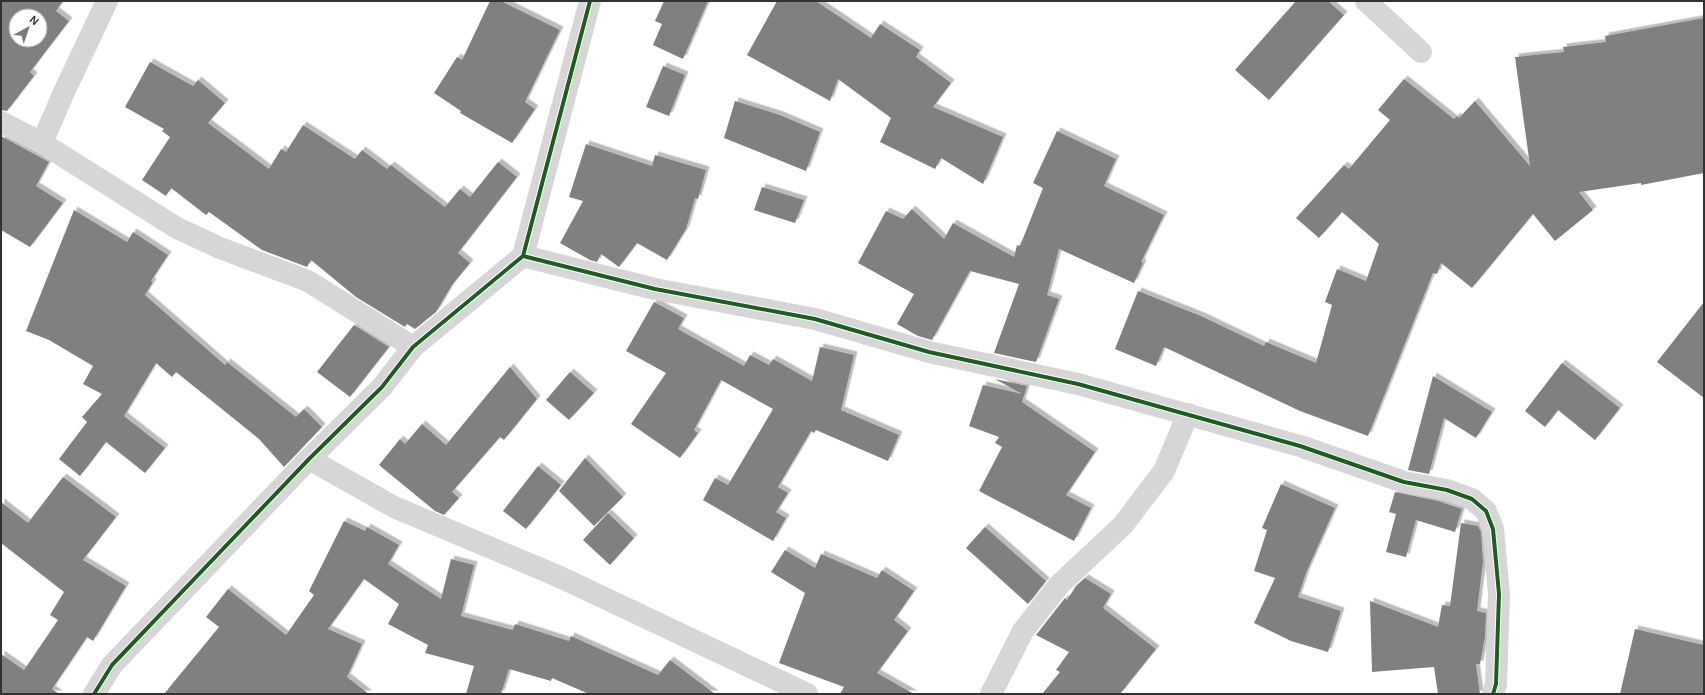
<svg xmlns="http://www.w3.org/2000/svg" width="1705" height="695" viewBox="0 0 1705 695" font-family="Helvetica,sans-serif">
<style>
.building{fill:#808080;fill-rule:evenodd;filter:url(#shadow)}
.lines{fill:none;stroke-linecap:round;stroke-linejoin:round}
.minor{stroke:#d6d6d6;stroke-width:22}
.cycleway-casing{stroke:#fff;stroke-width:6}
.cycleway{stroke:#1b5e20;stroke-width:4}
</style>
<defs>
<filter id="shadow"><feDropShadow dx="3.5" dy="-3.5" stdDeviation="0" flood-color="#0004"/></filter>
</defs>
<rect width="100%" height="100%" fill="#fff"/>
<path class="building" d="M 1,1 L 63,1 L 56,11 L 69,21 L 30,72 L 34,76 L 7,111 L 1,110 ZM 16,16 L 40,16 L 40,40 L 16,40 Z
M 490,1 L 501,1 L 560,30 L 525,102 L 535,109 L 512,143 L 460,113 L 461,111 L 434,93 L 457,57 L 462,60 Z
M 664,1 L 708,1 L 683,59 L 653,45 L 662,24 L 655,21 Z
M 777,1 L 816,1 L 871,38 L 880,24 L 920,50 L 916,57 L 951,83 L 933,107 L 1003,137 L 983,184 L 941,158 L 935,169 L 880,142 L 891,118 L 838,79 L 830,101 L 747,55 Z
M 1296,1 L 1328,1 L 1344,15 L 1269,100 L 1235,70 Z
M 1704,18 L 1704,173 L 1641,185 L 1641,183 L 1579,192 L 1593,210 L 1555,241 L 1533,214 L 1472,288 L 1441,263 L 1437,274 L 1433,273 L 1368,436 L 1300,411 L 1164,347 L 1156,366 L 1115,349 L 1138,291 L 1201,316 L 1264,346 L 1266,342 L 1316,363 L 1332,305 L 1325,302 L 1337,269 L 1366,281 L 1379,244 L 1342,212 L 1319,238 L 1296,218 L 1344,165 L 1349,169 L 1390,120 L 1378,110 L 1404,79 L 1454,119 L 1457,116 L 1459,118 L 1475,101 L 1530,166 L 1515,57 L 1564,52 L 1563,47 L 1606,42 L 1605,36 Z
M 150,62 L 193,86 L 198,80 L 225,103 L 208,123 L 269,169 L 281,149 L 286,152 L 303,125 L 355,159 L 362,150 L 387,169 L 391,165 L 445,207 L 460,189 L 470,197 L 498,162 L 517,177 L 458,253 L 470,263 L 452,285 L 436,312 L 415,329 L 407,324 L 405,327 L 356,297 L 311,260 L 307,267 L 262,250 L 209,212 L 206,215 L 171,188 L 166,196 L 142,180 L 170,137 L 162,131 L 164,129 L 125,107 Z
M 663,66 L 685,75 L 669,116 L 646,107 Z
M 735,101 L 780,115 L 820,132 L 806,171 L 724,138 Z
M 1057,131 L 1116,159 L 1104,186 L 1164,215 L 1141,262 L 1143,263 L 1134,283 L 1059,249 L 1047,295 L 1059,299 L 1036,362 L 994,353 L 1019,284 L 970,271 L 932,340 L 918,336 L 897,324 L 914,294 L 858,263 L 886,211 L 903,219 L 912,209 L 944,239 L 953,223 L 1014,257 L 1017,245 L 1020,246 L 1043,188 L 1033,183 Z
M 1,136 L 49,162 L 36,186 L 63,203 L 30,247 L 1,230 Z
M 586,144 L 652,166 L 655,155 L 706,170 L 698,199 L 695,198 L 686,229 L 667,260 L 637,243 L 619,267 L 601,254 L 597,262 L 590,260 L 560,243 L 583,201 L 569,197 Z
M 762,187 L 804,200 L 795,223 L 754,210 Z
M 74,210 L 127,242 L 133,232 L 168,255 L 151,281 L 153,282 L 145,295 L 225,365 L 227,362 L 296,417 L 304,409 L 322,427 L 284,467 L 259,439 L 176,372 L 172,377 L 156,363 L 124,416 L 165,448 L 145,473 L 106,442 L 80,476 L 59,459 L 87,422 L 82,417 L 102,394 L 83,384 L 93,366 L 49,340 L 26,331 Z
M 654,302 L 684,318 L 678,329 L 744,366 L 750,355 L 769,365 L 773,359 L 812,381 L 820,347 L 854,355 L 841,410 L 899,435 L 888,461 L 816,430 L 814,433 L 811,431 L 778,487 L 788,493 L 776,512 L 786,518 L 773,541 L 703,500 L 715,478 L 728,485 L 773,409 L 721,380 L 694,430 L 698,433 L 680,458 L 631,424 L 666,373 L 626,351 Z
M 1704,302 L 1704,398 L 1657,362 Z
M 354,325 L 389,347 L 350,397 L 317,372 Z
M 1562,363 L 1620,408 L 1595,440 L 1558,410 L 1545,427 L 1525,411 Z
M 510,367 L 537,399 L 504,440 L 500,437 L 452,492 L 459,498 L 444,515 L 435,511 L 379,465 L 400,439 L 405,444 L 422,424 L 446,445 Z
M 570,372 L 594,393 L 569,420 L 546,400 Z
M 1433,376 L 1492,412 L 1476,438 L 1444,418 L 1429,474 L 1408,470 Z
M 995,379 L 1027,386 L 1022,402 L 1095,452 L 1066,495 L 1091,508 L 1074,541 L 979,491 L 1002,447 L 995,443 L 999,437 L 969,426 L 983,385 L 1022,394 Z
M 585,458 L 623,497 L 594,526 L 559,491 Z
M 538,466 L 561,485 L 526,529 L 503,511 Z
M 63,477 L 116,517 L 83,560 L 126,586 L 93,641 L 87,637 L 52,689 L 59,694 L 1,694 L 1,654 L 24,670 L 58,620 L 50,615 L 64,592 L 1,543 L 1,502 L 28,523 Z
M 1281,484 L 1335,508 L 1306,573 L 1298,597 L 1341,611 L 1328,652 L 1291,641 L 1254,623 L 1275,578 L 1254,571 L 1267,530 L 1262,528 Z
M 1395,492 L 1438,501 L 1462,509 L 1455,532 L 1416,520 L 1406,557 L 1386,552 L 1396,514 L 1389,512 Z
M 608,513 L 634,538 L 610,565 L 583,540 Z
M 344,521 L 365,531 L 367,527 L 399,545 L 388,564 L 441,599 L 451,559 L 474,565 L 461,616 L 513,630 L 515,624 L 569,641 L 571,636 L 658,675 L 670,660 L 715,694 L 589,694 L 552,678 L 551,681 L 509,669 L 501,694 L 466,694 L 474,666 L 425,653 L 428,645 L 388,624 L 399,604 L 364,579 L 328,629 L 362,644 L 347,677 L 369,694 L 164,694 L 219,627 L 206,617 L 228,589 L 286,635 L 314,595 L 309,591 Z
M 1461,523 L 1478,526 L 1481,532 L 1483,562 L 1477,611 L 1486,613 L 1485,637 L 1480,664 L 1476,664 L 1480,694 L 1438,694 L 1434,667 L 1372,672 L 1370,601 L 1438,627 L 1442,605 L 1450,606 Z
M 985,527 L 1046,581 L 1028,604 L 966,548 Z
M 785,550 L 815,568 L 821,554 L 877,578 L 882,570 L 914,591 L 894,620 L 908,631 L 877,673 L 914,694 L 840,694 L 844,687 L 779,663 L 805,593 L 771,572 Z
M 1085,578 L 1111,594 L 1103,608 L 1156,649 L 1120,694 L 1042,694 L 1060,672 L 1056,670 L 1069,652 L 1036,635 L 1065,598 L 1067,600 L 1076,586 Z
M 1635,629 L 1704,645 L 1704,694 L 1620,694 Z"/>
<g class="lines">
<path class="minor" d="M 1366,1 L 1421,52
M 1,122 L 42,143 L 177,228 L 220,248 L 308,281 L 413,347
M 42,143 L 64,92 L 107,1
M 523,256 L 655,289 L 815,319 L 929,352 L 1078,384 L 1300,446 L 1404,482 L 1447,490 L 1472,499 L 1486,511 L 1493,529 L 1499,594 L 1496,684 L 1493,694
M 309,459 L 394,507 L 560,577 L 807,694
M 94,694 L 112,665 L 309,459 L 382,387 L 413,347 L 523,256 L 590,1
M 991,694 L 1023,631 L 1059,585 L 1123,525 L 1164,471 L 1188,414"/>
<defs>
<path id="cycleway" d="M 523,256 L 655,289 L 815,319 L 929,352 L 1078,384 L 1300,446 L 1404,482 L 1447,490 L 1472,499 L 1486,511 L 1493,529 L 1499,594 L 1496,684 L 1493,694
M 94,694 L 112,665 L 309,459 L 382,387 L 413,347 L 523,256 L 590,1"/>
</defs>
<use href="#cycleway" class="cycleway-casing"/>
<use href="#cycleway" class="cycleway"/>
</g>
<rect width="1705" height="695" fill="none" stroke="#323232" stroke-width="4"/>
<g transform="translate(28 28) rotate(40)"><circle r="19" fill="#ffffff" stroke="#adadad"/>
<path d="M0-3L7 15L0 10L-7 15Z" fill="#7a7a7a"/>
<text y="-6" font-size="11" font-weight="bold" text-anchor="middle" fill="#323232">N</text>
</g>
</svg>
